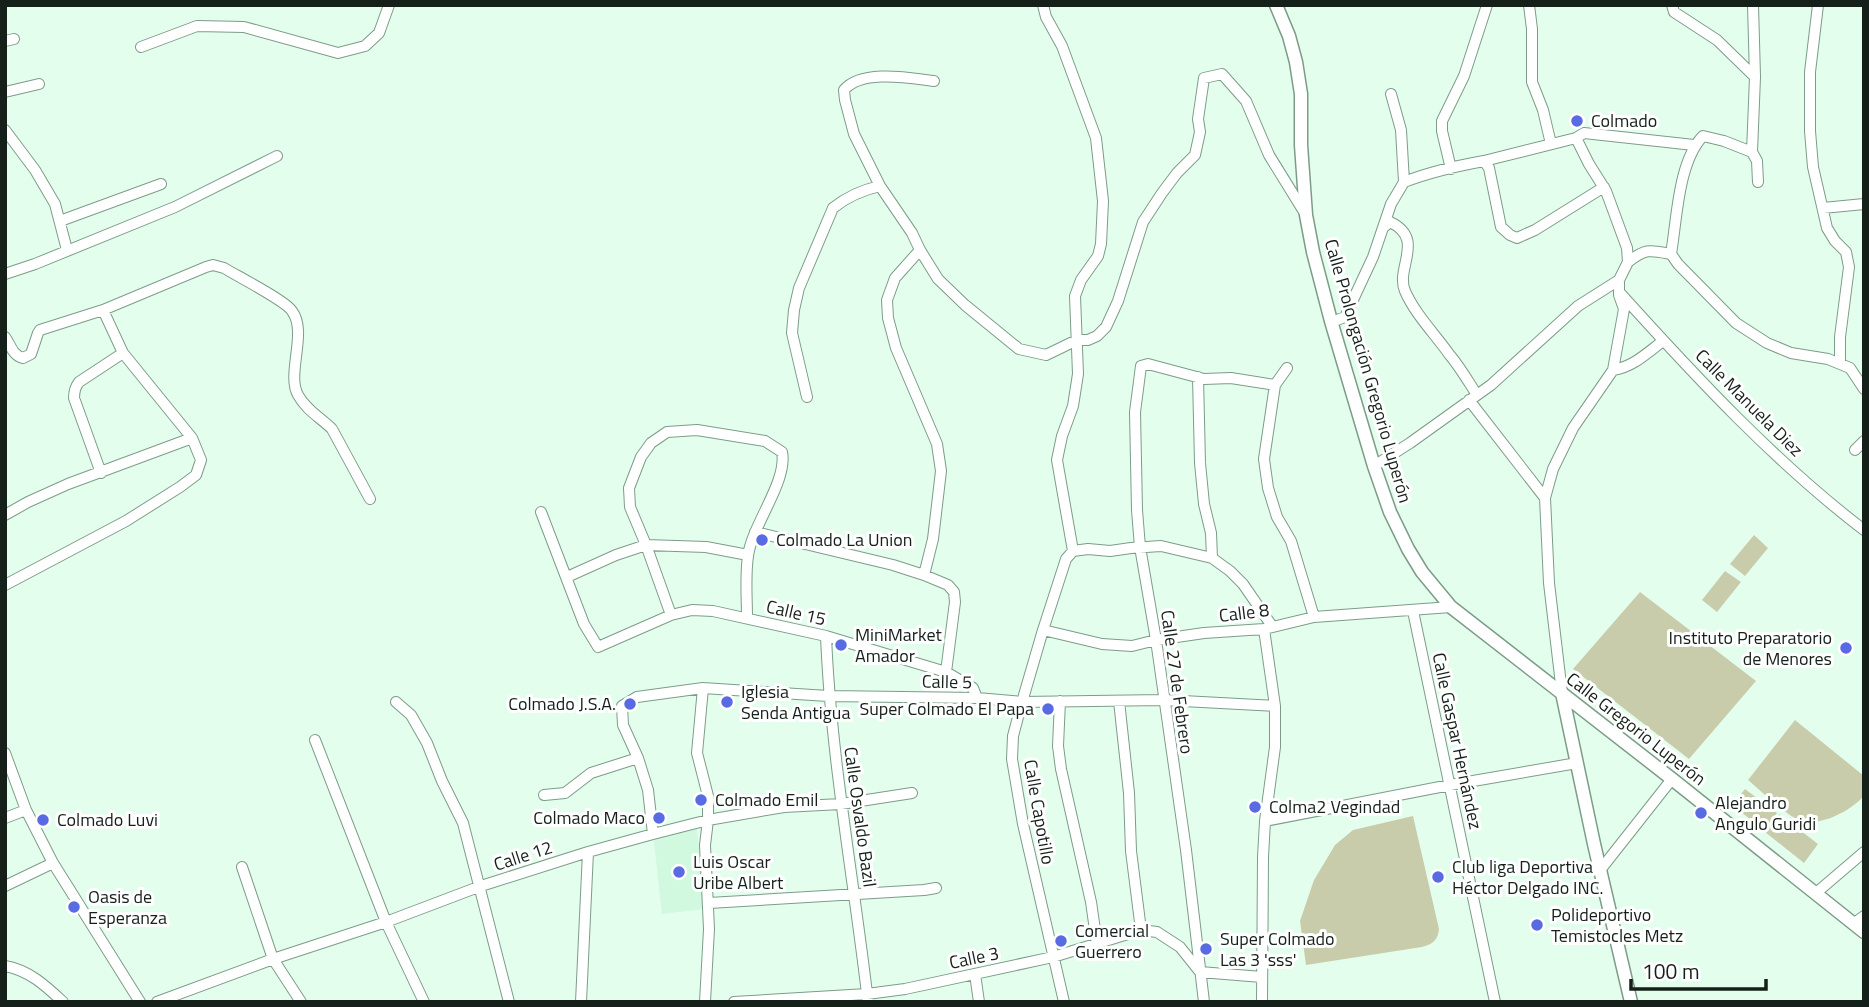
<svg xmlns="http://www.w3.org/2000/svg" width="1869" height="1007" viewBox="0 0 1869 1007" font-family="'Titillium Web',sans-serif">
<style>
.built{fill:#d0f9df}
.park{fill:#c9ccab}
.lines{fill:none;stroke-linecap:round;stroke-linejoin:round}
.minor-casing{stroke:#7d9c88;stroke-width:12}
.tertiary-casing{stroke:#7d9c88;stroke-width:15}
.minor{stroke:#fff;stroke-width:10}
.tertiary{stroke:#fff;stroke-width:12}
.poi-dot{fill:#596be2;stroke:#fff;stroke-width:2.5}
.labels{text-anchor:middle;stroke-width:6;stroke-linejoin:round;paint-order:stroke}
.poi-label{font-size:18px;fill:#142019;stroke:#fff;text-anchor:start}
.street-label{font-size:18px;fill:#142019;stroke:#fff}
</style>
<rect width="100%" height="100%" fill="#e4feee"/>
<path class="built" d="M 697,829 L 705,909 L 662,914 L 653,834 Z"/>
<path class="park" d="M 1754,535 L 1768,548 L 1745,576 L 1730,564 Z
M 1725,571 L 1741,582 L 1717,612 L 1702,600 Z
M 1640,592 L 1756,681 L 1689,759 L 1573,669 Z
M 1795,720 L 1864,776 L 1864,796 C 1849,812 1816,830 1795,818 C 1780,810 1761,791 1748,780 Z
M 1745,789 L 1777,813 L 1764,830 L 1732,805 Z
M 1779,814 L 1818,844 L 1804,863 L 1765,832 Z
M 1413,816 L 1439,929 C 1438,940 1433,944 1422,947 L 1306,965 L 1300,921 L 1314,880 L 1335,845 L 1353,830 Z"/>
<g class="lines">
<defs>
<path id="minor" d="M 1043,5 L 1046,17 L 1062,46 L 1096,138 L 1103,201 L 1101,244 L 1098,256 L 1081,280 L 1075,296 L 1078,374 L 1073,406 L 1062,436 L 1057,460 L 1073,551
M 1529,5 L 1532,29 L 1532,82 L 1543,110 L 1551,144
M 1672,5 L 1674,12 L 1717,40 L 1755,77
M 1818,5 L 1810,72 L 1810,131 L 1813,167 L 1827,228 L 1835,241 L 1846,252 L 1849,267 L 1840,337 L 1840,364
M 5,41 L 14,39
M 141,47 L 197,26 L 244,27 L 338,53 L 365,46 L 379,33 L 389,5
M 934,81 C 909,78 862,69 844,90 L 845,100 L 854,134 L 880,186 L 912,233 L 920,250 L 938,279 L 965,305 L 1019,349 L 1046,355 L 1077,340 L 1088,340 L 1097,336 L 1106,327 L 1118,301 L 1143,222 L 1162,193 L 1177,173 L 1195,155 L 1200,132 L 1198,119 L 1204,78 L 1222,74 L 1246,101 L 1269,155 L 1306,215
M 5,92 L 39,84
M 5,130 L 35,170 L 55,204 L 67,250
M 1752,152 L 1755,77 L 1753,5
M 1484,161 L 1576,138 L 1584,133 L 1694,145
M 1451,169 L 1442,131 L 1442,121 L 1464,76 L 1487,5
M 1404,182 C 1430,172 1456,166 1484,161 L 1489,168 L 1501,227 L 1510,235 L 1517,238 L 1535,230 L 1604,187
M 1758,182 L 1757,161 L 1752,152 L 1724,141 L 1703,136 C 1678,162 1677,219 1671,254 L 1678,264 L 1736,323 L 1767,343 L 1791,353 L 1828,359 L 1850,368 L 1864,389
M 1823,208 L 1864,204
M 60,221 L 161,184
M 1384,227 L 1390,222 C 1426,239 1395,268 1405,291 C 1415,314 1434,333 1449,354 C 1460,367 1468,381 1477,395
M 920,250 L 895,278 L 887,300 L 888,318 L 896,348 L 937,444 L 941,471 L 933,539 L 924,575
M 1628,262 C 1646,248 1650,250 1671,254
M 5,274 L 35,264 L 175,207 L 277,156
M 1621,294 C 1696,377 1775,462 1864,530
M 1331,321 L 1337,320 L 1345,317 L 1373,257 L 1391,204 L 1404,182 L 1401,130 L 1391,94
M 5,337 C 11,345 12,355 23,358 L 31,354 L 38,333 L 40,330 L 103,310
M 1287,368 L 1275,385 L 1264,459 L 1268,488 L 1277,517 L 1291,541 L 1314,617
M 1613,370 C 1633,367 1647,353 1663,341
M 1198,377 L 1200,463 L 1204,504 L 1211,533 L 1212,558
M 807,397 L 792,333 L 794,310 L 799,288 L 833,208 C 848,196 862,190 880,186
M 1469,400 L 1545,498
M 1855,450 L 1864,441
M 1374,466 L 1410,443 L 1491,385 L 1578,306 L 1619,280
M 101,473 L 74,398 C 74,392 75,387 79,382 L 123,353
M 541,512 L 584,624 L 598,647 L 671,615 L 692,610 L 713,611 L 826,636 L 946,672 L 973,688 L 977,698
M 5,515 L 28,502 L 68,484 L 192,438
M 755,532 L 893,565 L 924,575 L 948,585 L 954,592 L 955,602 L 946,672
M 1073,551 L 1088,549 L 1110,551 L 1131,548 L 1161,546 L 1212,558 L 1230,571 L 1243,584 L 1272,626
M 567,577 L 616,555 L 646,545 L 706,547 L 748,555
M 5,585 L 126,521 L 180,487 L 196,475 L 201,460 L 192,438 L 123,353 L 103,310 L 206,267 L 213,265 L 224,268 C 237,276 286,301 292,311 C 308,332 286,374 298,395 C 306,410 321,418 332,429 L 370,499
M 1413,611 L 1495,1002
M 671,615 L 646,545 L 630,507 L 629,488 L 641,457 L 651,443 L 667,432 L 697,430 L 765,441 L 782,452 C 788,481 752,525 748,556 C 745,576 747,598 747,618
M 1043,630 L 1102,644 L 1132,646 L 1156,640 L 1204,633 L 1264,629 L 1314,617 L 1451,607
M 826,636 C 831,759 854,880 868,1002
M 703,688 L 697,753 L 708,796 L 708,820 L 705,845 L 709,929 L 705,1002
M 1562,693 L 1549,583 L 1545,498 L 1553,469 L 1573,428 L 1613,370 L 1624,309 L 1619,295 L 1619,280 L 1628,262 L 1627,248 L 1606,191 L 1589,164 L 1576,138
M 1060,701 L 1058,746 L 1061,769 L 1091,902 L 1097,944
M 1119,701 L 1129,793 L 1131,851 L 1141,930
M 396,702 L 411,715 L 427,743 L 442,781 L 463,823 L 509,1002
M 315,740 L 386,922 L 424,1002
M 5,753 L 26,810 L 53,863 L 140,1002
M 544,795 L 565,793 L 591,773 L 638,758
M 5,818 L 26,810
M 1265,821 L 1450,785 L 1577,763
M 653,834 L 648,790 L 638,758 L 623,725 L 622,706 L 637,697 L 703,688 L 828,696 L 977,698 L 1022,702 L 1164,700 L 1275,706
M 242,867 L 273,959 L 301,1002
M 1601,869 L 1672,779
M 5,886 L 53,863
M 1816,893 L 1864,852
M 709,903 L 924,890 L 936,888
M 1853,924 L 1864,916
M 5,966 C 29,970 46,986 63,1002
M 975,974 L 979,1002
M 157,1002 L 273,959 L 386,922 L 481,886 L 588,852 L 653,834 L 708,820 L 784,807 L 841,804 L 912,793
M 581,1002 L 588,852
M 734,1002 L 867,994 L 905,989 L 1053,957 L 1141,930 L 1157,932 L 1180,947 L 1200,972 L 1262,977
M 1064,1002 L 1023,824 L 1012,759 L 1013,736 L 1022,702 L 1043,630 L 1066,559 L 1073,551
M 1204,1002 L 1186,850 L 1156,640 L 1140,547 L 1137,510 L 1135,412 L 1141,366 L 1148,364 L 1204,379 L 1231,378 L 1275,385
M 1262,1002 L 1263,857 L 1265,821 L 1275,747 L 1275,706 L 1264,629"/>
<path id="tertiary" d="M 1276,5 L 1289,36 L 1296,62 L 1301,94 L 1301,145 L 1306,215 L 1313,252 L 1331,321 L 1374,466 L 1390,512 L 1408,549 L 1422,572 L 1451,607 L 1672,779 L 1864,932
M 1562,693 L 1594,844 L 1631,1002"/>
</defs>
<use href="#minor" class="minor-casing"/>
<use href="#tertiary" class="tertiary-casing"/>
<use href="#minor" class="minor"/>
<use href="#tertiary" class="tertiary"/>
</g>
<g class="poi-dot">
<circle cx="1577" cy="121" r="7"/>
<circle cx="762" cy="540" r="7"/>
<circle cx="841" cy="645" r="7"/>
<circle cx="1846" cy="648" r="7"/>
<circle cx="727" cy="702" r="7"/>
<circle cx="630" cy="704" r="7"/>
<circle cx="1048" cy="709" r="7"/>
<circle cx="701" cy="800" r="7"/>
<circle cx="1255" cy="807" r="7"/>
<circle cx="1701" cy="813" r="7"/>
<circle cx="659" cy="818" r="7"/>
<circle cx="43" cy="820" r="7"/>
<circle cx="679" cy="872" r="7"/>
<circle cx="1438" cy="877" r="7"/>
<circle cx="74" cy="907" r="7"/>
<circle cx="1537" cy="925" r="7"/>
<circle cx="1061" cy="941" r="7"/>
<circle cx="1206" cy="949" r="7"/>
</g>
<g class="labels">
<g class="poi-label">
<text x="1591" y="127">Colmado</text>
<text x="776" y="546">Colmado La Union</text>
<text x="855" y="641">MiniMarket<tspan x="855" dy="21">Amador</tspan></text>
<text x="1832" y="644" text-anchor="end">Instituto Preparatorio<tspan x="1832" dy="21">de Menores</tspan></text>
<text x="741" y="698">Iglesia<tspan x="741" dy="21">Senda Antigua</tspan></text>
<text x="616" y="710" text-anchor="end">Colmado J.S.A.</text>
<text x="1034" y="715" text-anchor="end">Super Colmado El Papa</text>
<text x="715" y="806">Colmado Emil</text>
<text x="1715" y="809">Alejandro<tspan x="1715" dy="21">Angulo Guridi</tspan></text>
<text x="1269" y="813">Colma2 Vegindad</text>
<text x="645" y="824" text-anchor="end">Colmado Maco</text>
<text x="57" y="826">Colmado Luvi</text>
<text x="693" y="868">Luis Oscar<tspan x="693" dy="21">Uribe Albert</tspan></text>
<text x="1452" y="873">Club liga Deportiva<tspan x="1452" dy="21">Héctor Delgado INC.</tspan></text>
<text x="88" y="903">Oasis de<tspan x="88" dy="21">Esperanza</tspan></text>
<text x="1551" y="921">Polideportivo<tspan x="1551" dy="21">Temistocles Metz</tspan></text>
<text x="1075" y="937">Comercial<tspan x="1075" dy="21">Guerrero</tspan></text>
<text x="1220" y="945">Super Colmado<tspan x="1220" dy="21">Las 3 'sss'</tspan></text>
</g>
<g class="street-label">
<text transform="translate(1368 371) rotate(74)" y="6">Calle Prolongación Gregorio Luperón</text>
<text transform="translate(1749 403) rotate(45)" y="6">Calle Manuela Diez</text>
<text transform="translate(796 613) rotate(13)" y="6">Calle 15</text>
<text transform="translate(1244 613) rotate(-7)" y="6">Calle 8</text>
<text transform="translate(947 682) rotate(1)" y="6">Calle 5</text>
<text transform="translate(1177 682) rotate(82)" y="6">Calle 27 de Febrero</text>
<text transform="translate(1636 729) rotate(38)" y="6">Calle Gregorio Luperón</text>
<text transform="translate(1457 741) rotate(78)" y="6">Calle Gaspar Hernández</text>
<text transform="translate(1039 812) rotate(80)" y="6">Calle Capotillo</text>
<text transform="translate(860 817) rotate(82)" y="6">Calle Osvaldo Bazil</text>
<text transform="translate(523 856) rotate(-18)" y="6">Calle 12</text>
<text transform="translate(974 958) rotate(-12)" y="6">Calle 3</text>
</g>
</g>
<rect width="1869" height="1007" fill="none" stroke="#142019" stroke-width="14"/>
<path d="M1631 979v10h135v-10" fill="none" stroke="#142019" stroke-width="3.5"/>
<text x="1642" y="979" font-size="21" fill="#142019" stroke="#ffffff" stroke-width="5" paint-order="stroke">100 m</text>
</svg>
